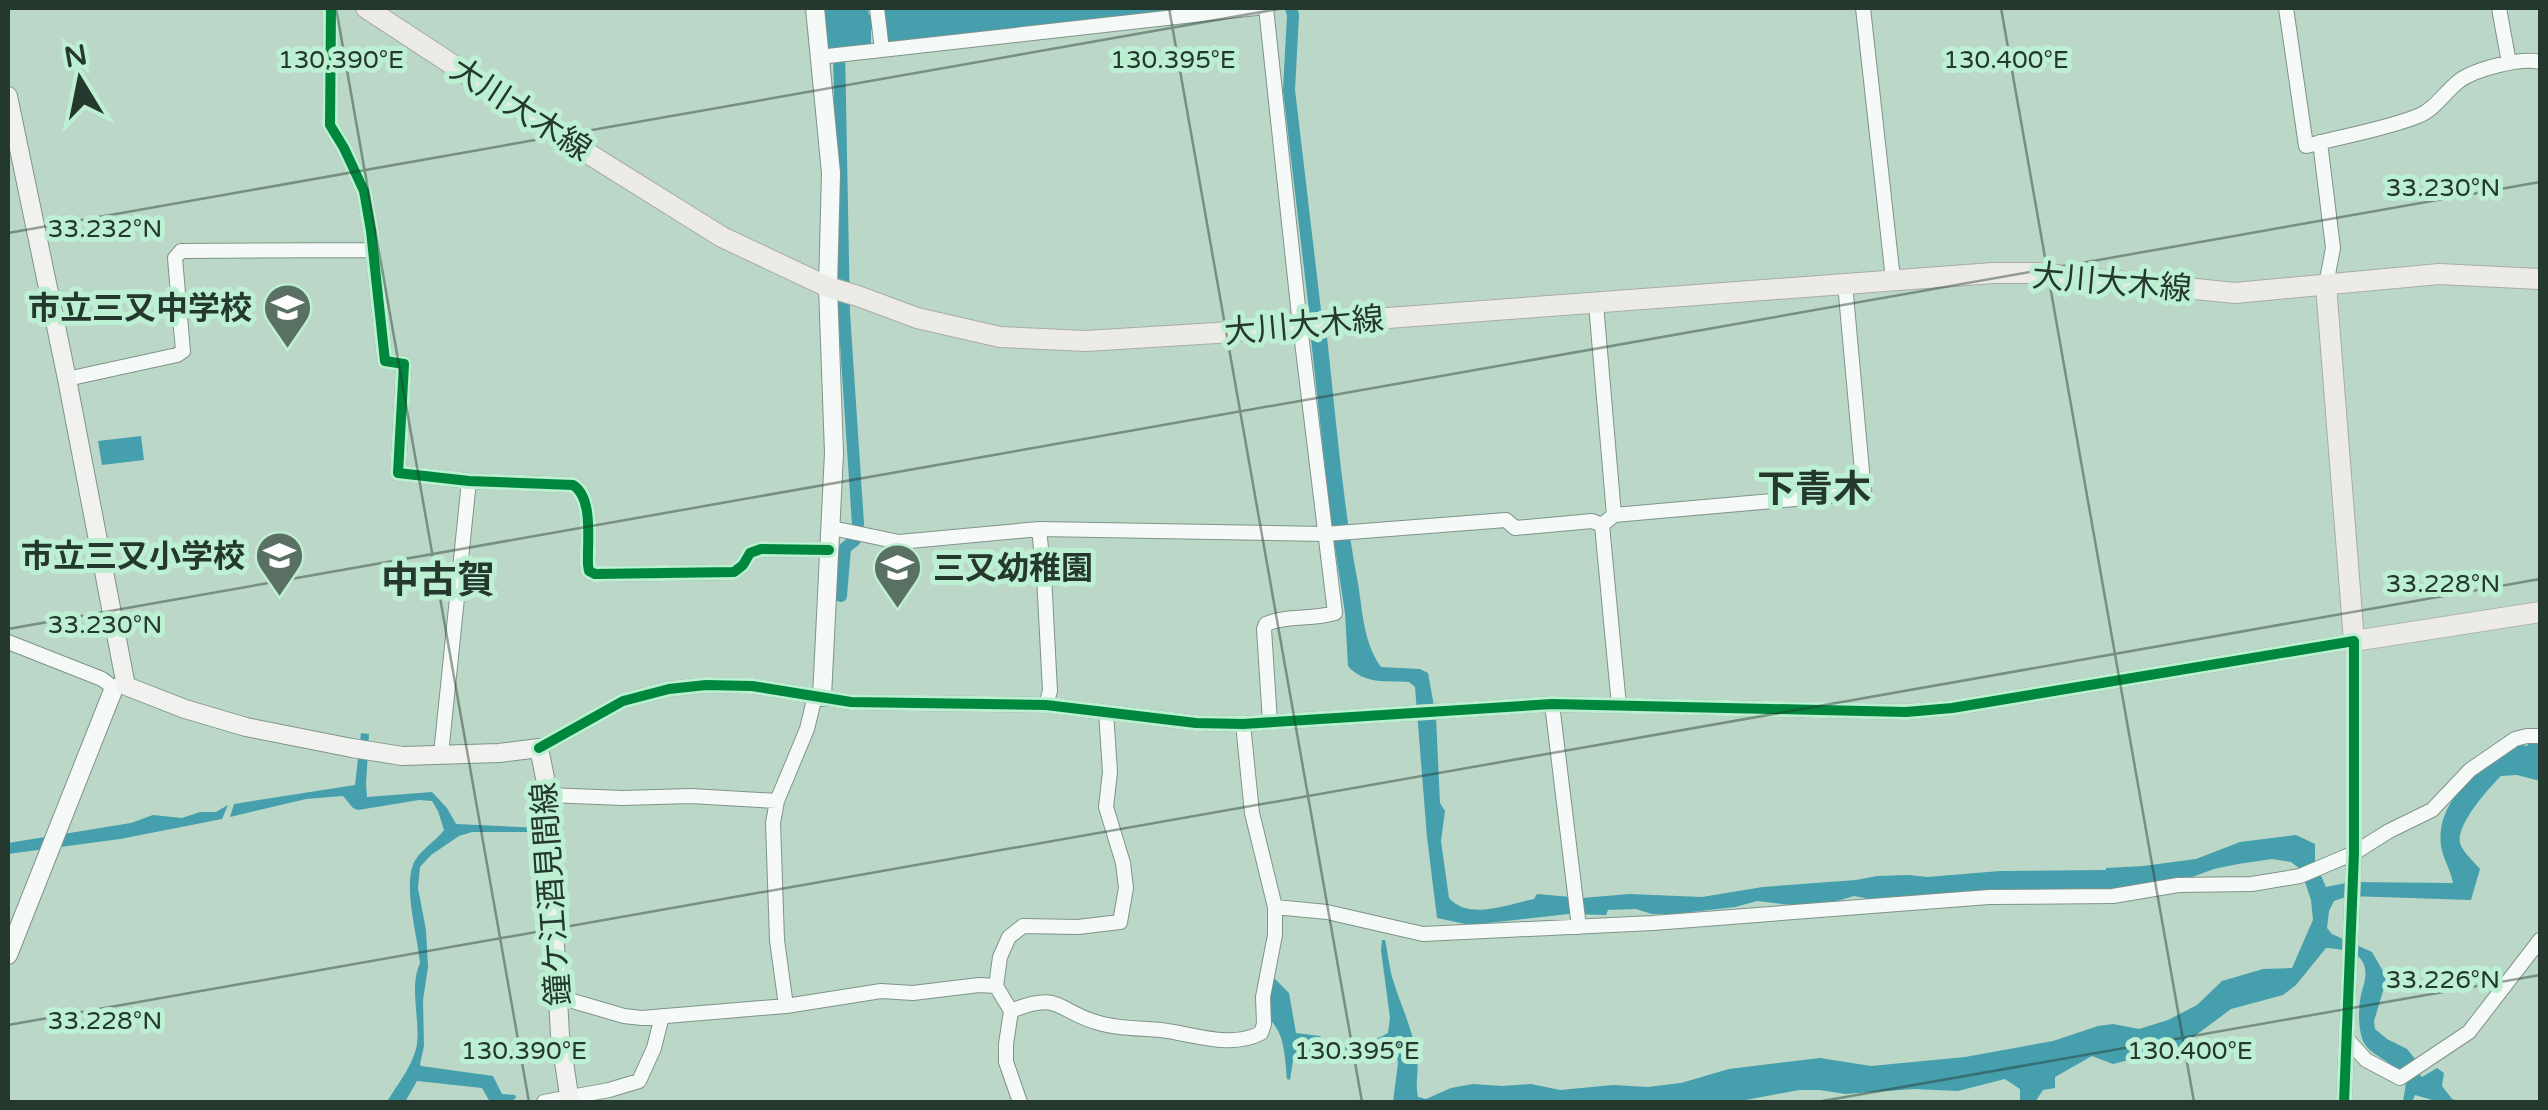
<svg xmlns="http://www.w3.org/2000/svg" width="2548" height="1110" viewBox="0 0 2548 1110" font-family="'Varela Round','Noto Sans JP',sans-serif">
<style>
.water{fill:#459fad}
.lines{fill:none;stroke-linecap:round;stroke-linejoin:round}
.canal{stroke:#459fad;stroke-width:12}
.minor-casing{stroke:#7f9489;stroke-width:16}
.tertiary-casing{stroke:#7f9489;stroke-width:20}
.secondary-casing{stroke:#7f9489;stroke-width:20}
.primary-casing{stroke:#a8ada2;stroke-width:22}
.minor{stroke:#f5f9f7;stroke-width:14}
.tertiary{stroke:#f5f9f7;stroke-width:18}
.secondary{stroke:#f1f2ef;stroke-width:18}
.primary{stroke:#ecebe7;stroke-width:20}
.cycleway-casing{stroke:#bdefd2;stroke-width:16}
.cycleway{stroke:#00873e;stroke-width:10}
.ticks{fill:none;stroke:#24382d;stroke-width:2.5;stroke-opacity:0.45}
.labels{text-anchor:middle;stroke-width:10;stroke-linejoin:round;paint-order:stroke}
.street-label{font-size:32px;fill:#24382d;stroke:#bdefd2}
.poi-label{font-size:32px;font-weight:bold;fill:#24382d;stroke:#bdefd2;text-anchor:end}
.quarter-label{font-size:38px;font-weight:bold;fill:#24382d;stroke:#bdefd2}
.ticks-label{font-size:25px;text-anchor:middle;fill:#24382d;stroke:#bdefd2;stroke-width:10;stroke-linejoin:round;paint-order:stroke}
</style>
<rect width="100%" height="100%" fill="#bbd7c7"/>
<path class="water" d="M 821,8 L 868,8 L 869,15 L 883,14 L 883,8 L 1189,8 L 889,42 L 873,27 L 871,30 L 871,45 L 828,51 L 824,46 Z
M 1327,337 C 1336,418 1342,498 1357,578 C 1363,609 1362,640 1381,667 L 1420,669 L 1428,673 L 1436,717 L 1440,803 L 1445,811 L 1441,841 L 1449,898 C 1469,921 1508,904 1534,899 L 1537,894 L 1582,898 L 1629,894 L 1702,897 L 1763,887 L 1856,880 L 1877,876 L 1909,875 L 1927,877 L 2000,871 L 2106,870 L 2106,868 L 2143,866 L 2196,859 L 2240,842 L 2296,835 L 2315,844 L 2315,862 L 2326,887 L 2351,882 L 2453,883 C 2451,870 2443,859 2441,846 C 2435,798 2483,767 2516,743 L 2527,746 L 2540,724 L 2540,744 L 2538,754 L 2540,760 L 2540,781 L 2517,775 L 2501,776 C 2489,788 2456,824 2460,843 C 2462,851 2474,862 2480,869 L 2471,900 L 2349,896 L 2334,901 L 2329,911 L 2327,928 L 2332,934 L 2372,952 L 2387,978 L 2374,1021 L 2375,1029 L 2387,1039 L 2407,1049 L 2416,1060 L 2411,1065 L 2422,1077 L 2437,1068 L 2444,1073 L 2442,1086 L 2452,1099 L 2461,1102 L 2439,1102 L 2415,1095 L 2412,1102 L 2403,1102 L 2406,1083 C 2401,1078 2397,1070 2391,1065 C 2381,1056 2366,1052 2362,1038 C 2358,1026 2358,1004 2362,991 C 2373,958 2357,950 2326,948 L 2296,985 L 2283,995 L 2231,1009 L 2180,1047 L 2113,1064 L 2092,1056 L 2055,1077 L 2055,1088 L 2043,1090 L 2035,1102 L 2020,1102 L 2020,1089 L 2005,1079 L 1958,1091 L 1914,1089 L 1845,1094 L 1820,1090 L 1799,1090 L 1735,1102 L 1393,1102 L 1398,1063 L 1396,1053 C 1374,1049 1309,1047 1293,1061 L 1290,1080 L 1287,1079 C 1285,1059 1285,1034 1270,1020 L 1269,1005 L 1273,977 L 1289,993 L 1296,1033 L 1320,1036 C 1332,1056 1371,1043 1388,1033 L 1390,1018 L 1381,950 L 1382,940 L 1385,940 C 1388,953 1389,967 1393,980 C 1401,1006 1413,1030 1417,1057 C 1419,1070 1415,1084 1418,1097 L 1426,1099 L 1451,1088 L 1473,1084 L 1502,1086 L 1531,1084 L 1560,1090 L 1613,1085 L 1647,1087 L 1681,1083 L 1729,1069 L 1820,1058 L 1871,1066 L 1965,1057 L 2053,1041 L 2098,1026 L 2113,1024 L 2139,1029 L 2168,1020 L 2197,1005 L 2222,981 L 2263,969 L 2292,968 L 2313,920 L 2311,900 L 2304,879 L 2299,868 L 2291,862 L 2272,859 L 2238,864 L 2214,869 L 2184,880 L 2111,890 L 1869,902 L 1865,898 L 1854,896 L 1830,903 L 1791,905 L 1757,901 L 1735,907 L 1674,914 L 1652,914 L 1636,909 L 1608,910 L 1606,915 L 1568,914 L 1470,925 L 1437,918 L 1427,837 L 1415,687 L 1409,682 C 1387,681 1363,684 1348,666 L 1345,613 L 1331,521 L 1311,339 Z
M 141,436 L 144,460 L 102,465 L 98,441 Z
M 361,733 L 369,734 L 366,784 L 367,797 L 432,792 L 447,808 L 456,824 L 541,828 L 542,877 L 539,877 L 538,856 L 532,832 L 472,832 L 459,836 L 431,855 L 420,867 L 418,888 L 426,930 L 428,967 L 423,1000 L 424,1046 L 420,1064 L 421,1066 L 493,1076 L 502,1094 L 515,1095 L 516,1098 L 510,1102 L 490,1102 L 482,1088 L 417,1081 L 405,1102 L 387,1102 C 397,1085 414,1064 417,1044 C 420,1018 409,987 420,963 C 418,936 401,881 416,859 C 423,848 436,841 444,830 L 438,811 L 432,801 L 419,800 L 358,810 L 353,808 L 343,796 L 306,799 L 230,817 L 234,804 L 355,785 Z
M 228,805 L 222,819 L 120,839 L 8,854 L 8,843 L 131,823 L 153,815 L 182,818 L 200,812 L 216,812 Z"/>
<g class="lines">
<path class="canal" d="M 1291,8 L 1293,15 L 1289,90 L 1320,353
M 839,49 L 844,313 L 858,524 L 855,540 L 845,548 L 841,596"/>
<defs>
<path id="minor" d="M 331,8 L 330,125 L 344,148 L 364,191 L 371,231 L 385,361 L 404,364 L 398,473 L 469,481 L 573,485 C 594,498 587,542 588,565 L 589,571 L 595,574 L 734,572 L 743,565 L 750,553 L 761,549 L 829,550
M 877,8 L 882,50
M 1266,8 L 1300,325 L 1335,613 C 1311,620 1287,615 1266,624 L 1264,629 L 1270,722
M 1863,8 L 1893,279
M 2286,8 L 2306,146 C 2342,136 2383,130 2418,116 C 2434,110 2445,92 2459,81 C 2475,69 2521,57 2540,62
M 2499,8 L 2509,63
M 819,57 L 1256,8
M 2320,142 L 2333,248 L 2326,285
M 1596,304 L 1614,515
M 67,379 L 177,355 L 183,351 L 175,258 L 181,251 L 373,250
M 1602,525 L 1619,706
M 832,528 L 899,542 L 1039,529 L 1325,534 L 1506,520 L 1515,528 L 1592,521 L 1602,525 L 1614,515 L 1864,493 L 1845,284
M 1039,529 L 1044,576 L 1050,691 L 1046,705
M 8,642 L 102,679 L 114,688 L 122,686
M 1552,704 L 1579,927
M 539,748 L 623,701 L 669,689 L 706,685 L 752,686 L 851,702 L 1046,705 L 1196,723 L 1243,724 L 1552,704 L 1906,712 L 1952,708 L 2354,641 L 2354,853 L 2344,1102
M 441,754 L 469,481
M 547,795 L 623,798 L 691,796 L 777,801
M 1275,907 L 1327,912 L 1423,934 L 1653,923 L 1989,897 L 2113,896 L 2178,885 L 2252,884 L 2300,876 L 2354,853 L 2389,831 L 2432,810 L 2470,770 L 2515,739 L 2527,736 L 2540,736
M 559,997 L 624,1016 L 642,1018 L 786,1006 L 881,991 L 913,993 L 979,985 L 996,986
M 786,1006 L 777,940 L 773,823 L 777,801 L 807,729 L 815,696
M 1011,1011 C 1061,990 1057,1012 1099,1023 C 1119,1029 1140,1028 1161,1030 C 1194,1034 1230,1049 1261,1033 L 1264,1024 L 1263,997 L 1275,935 L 1275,907 L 1252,813 L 1243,724
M 2347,1039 L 2366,1060 L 2400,1078 L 2469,1032 L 2540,940
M 544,1102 L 609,1090 L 639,1081 L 654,1048 L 662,1016
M 1020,1102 L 1006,1062 L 1006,1044 L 1011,1011 L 996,986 L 1000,957 L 1009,937 L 1023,926 L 1078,927 L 1120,922 L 1126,888 L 1123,863 L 1106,807 L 1110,772 L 1106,712"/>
<path id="tertiary" d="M 815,8 L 831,173 L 828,287 L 834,453 L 822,697
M 8,955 L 114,688"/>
<path id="secondary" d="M 8,96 L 67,379 L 126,686 L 185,709 L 246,727 L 352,748 L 402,756 L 499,753 L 539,748 L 546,783 L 560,1035 L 570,1102"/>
<path id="primary" d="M 366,8 L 589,154 L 722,237 L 828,287 L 858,296 L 917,318 L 1000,337 L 1086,341 L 1216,333 L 1334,322 L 1993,273 L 2037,273 L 2235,293 L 2439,274 L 2540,279
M 2326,285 L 2354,641 L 2540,612"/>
</defs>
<use href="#minor" class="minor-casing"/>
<use href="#tertiary" class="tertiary-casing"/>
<use href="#secondary" class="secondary-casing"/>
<use href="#primary" class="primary-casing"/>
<use href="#minor" class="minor"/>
<use href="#tertiary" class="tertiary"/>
<use href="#secondary" class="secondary"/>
<use href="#primary" class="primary"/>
<defs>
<path id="cycleway" d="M 331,8 L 330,125 L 344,148 L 364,191 L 371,231 L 385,361 L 404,364 L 398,473 L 469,481 L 573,485 C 594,498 587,542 588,565 L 589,571 L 595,574 L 734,572 L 743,565 L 750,553 L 761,549 L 829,550
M 539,748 L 623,701 L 669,689 L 706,685 L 752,686 L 851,702 L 1046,705 L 1196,723 L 1243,724 L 1552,704 L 1906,712 L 1952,708 L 2354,641 L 2354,853 L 2344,1102"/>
</defs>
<use href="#cycleway" class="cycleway-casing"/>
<use href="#cycleway" class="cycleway"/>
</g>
<path class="ticks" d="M 336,8 L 529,1102M 1169,8 L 1362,1102M 2001,8 L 2194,1102M 8,233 L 1284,8M 8,629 L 2540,182M 8,1025 L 2540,579M 1817,1102 L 2540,975"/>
<defs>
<symbol id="school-pin" viewBox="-11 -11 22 30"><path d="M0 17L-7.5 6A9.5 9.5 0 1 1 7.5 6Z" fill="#597063" stroke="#bdefd2"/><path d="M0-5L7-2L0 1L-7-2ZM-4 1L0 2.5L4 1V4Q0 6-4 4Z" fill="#fff"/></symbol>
</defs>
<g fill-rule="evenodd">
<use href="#school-pin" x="260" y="280" width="55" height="75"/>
<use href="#school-pin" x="252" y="528" width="55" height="75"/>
<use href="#school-pin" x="870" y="540" width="55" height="75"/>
</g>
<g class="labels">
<g class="street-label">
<text transform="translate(521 109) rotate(33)" y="11">大川大木線</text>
<text transform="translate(2112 282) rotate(5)" y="11">大川大木線</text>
<text transform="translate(1304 325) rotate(-5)" y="11">大川大木線</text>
<text transform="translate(551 894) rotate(-94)" y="11">鐘ケ江酒見間線</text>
</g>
<g class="poi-label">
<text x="252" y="319">市立三又中学校</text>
<text x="245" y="567">市立三又小学校</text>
<text x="933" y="579" text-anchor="start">三又幼稚園</text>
</g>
<g class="quarter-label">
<text x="1814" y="502">下青木</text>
<text x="438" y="593">中古賀</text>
</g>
</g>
<g class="ticks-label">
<text x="341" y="68">130.390°E</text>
<text x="1173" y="68">130.395°E</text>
<text x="2006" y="68">130.400°E</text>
<text x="2443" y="196">33.230°N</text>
<text x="105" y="237">33.232°N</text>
<text x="2443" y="592">33.228°N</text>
<text x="105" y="633">33.230°N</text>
<text x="2443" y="988">33.226°N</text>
<text x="105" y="1029">33.228°N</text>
<text x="524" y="1059">130.390°E</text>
<text x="1357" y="1059">130.395°E</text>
<text x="2190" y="1059">130.400°E</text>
</g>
<rect width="2548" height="1110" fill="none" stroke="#24382d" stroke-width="20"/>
<g transform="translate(80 80) rotate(350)" stroke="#bdefd2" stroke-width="8" paint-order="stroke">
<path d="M0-8L18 38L0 25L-18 38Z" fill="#24382d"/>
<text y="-15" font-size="28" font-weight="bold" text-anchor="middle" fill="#24382d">N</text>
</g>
</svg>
